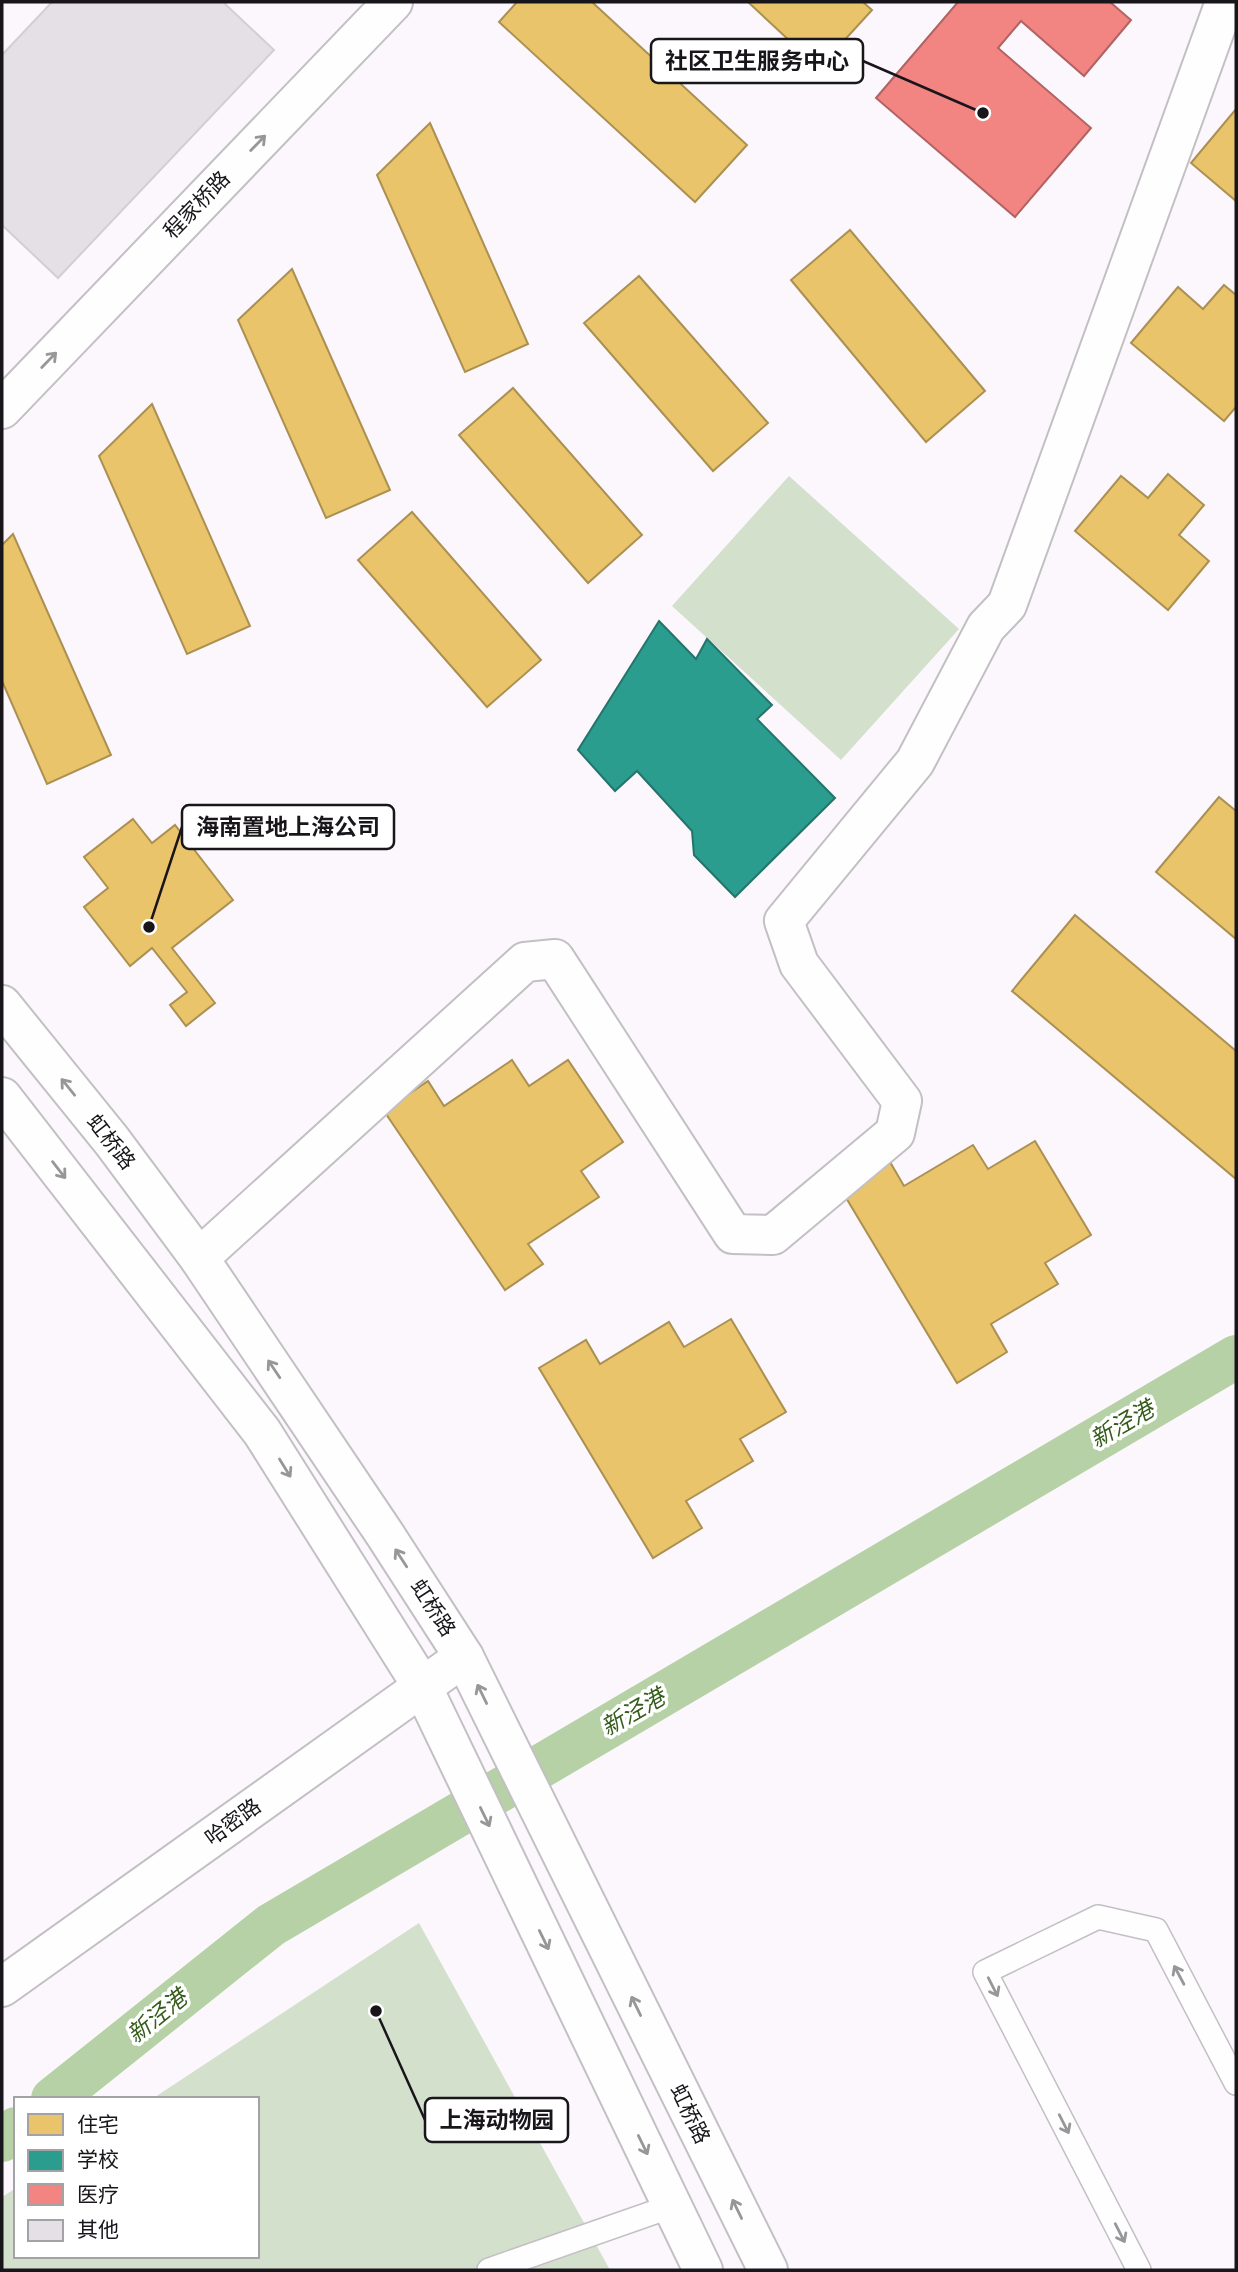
<svg xmlns="http://www.w3.org/2000/svg" width="1238" height="2272" viewBox="0 0 1238 2272" font-family="'Source Sans 3','Noto Sans SC',sans-serif">
<style>
.green{fill:#d3e0cc}
.homes{fill:#e9c46a;stroke:#ab9052;stroke-width:2}
.schools{fill:#2a9d8f;stroke:#25746c;stroke-width:2}
.health{fill:#f28482;stroke:#b16363;stroke-width:2}
.lines{fill:none;stroke-linecap:round;stroke-linejoin:round}
.canal{stroke:#b6d1a5;stroke-width:44}
.building{fill:#e4e0e5;stroke:#d2cfd3;stroke-width:2}
.lane-casing{stroke:#c3c0c4;stroke-width:26}
.street-casing{stroke:#c3c0c4;stroke-width:42}
.secondary-casing{stroke:#c3c0c4;stroke-width:42}
.primary-casing{stroke:#c3c0c4;stroke-width:42}
.lane{stroke:#fefeff;stroke-width:23}
.street{stroke:#fefeff;stroke-width:38}
.secondary{stroke:#fefeff;stroke-width:38}
.primary{stroke:#fefeff;stroke-width:38}
.oneway{stroke:#979698}
.labels{text-anchor:middle;stroke-width:7;stroke-linejoin:round;paint-order:stroke}
.street-label{font-size:21px;fill:#19161b;stroke:#fff}
.water-label{font-size:23px;font-style:italic;fill:#355c1a;stroke:#fff}
.leader{fill:none;stroke:#19161b;stroke-width:2.5}
.callout-dot{fill:#19161b;stroke:#fff;stroke-width:2.5}
.callout{fill:#fff;stroke:#19161b;stroke-width:2.5}
.callout-label{font-size:23px;text-anchor:middle;font-weight:bold;fill:#19161b}
</style>
<rect width="100%" height="100%" fill="#fbf7fc"/>
<path class="green" d="M 789,476 L 959,629 L 841,760 L 672,606 Z
M 419,1923 L 610,2270 L 2,2270 L 2,2197 L 16,2188 L 16,2256 L 257,2256 L 257,2099 L 152,2099 Z"/>
<path class="homes" d="M 517,2 L 592,2 L 747,145 L 695,202 L 499,22 Z
M 748,2 L 863,2 L 872,10 L 819,68 Z
M 1236,109 L 1236,201 L 1191,163 Z
M 430,123 L 528,344 L 465,372 L 377,175 Z
M 850,230 L 985,391 L 926,442 L 791,280 Z
M 292,269 L 390,490 L 326,518 L 238,320 Z
M 639,276 L 768,423 L 713,471 L 584,323 Z
M 1224,285 L 1236,295 L 1236,407 L 1224,421 L 1131,343 L 1178,287 L 1203,309 Z
M 513,388 L 642,535 L 588,583 L 459,435 Z
M 152,404 L 250,626 L 187,654 L 99,456 Z
M 1168,474 L 1204,505 L 1179,535 L 1209,561 L 1168,610 L 1075,531 L 1121,476 L 1148,498 Z
M 412,512 L 541,660 L 487,707 L 358,560 Z
M 13,534 L 111,755 L 47,784 L 2,681 L 2,545 Z
M 1219,797 L 1236,811 L 1236,939 L 1156,872 Z
M 133,819 L 152,843 L 175,825 L 233,900 L 172,948 L 215,1003 L 186,1026 L 170,1005 L 187,992 L 152,948 L 130,966 L 84,907 L 108,888 L 84,857 Z
M 1075,915 L 1236,1051 L 1236,1179 L 1012,991 Z
M 512,1060 L 529,1086 L 568,1060 L 623,1142 L 581,1171 L 599,1197 L 528,1244 L 543,1264 L 505,1290 L 384,1111 L 428,1081 L 444,1106 Z
M 1035,1141 L 1091,1235 L 1045,1263 L 1058,1284 L 991,1324 L 1007,1352 L 957,1383 L 842,1191 L 890,1162 L 904,1186 L 973,1145 L 988,1169 Z
M 731,1319 L 786,1412 L 740,1439 L 753,1461 L 686,1501 L 702,1528 L 653,1558 L 539,1368 L 586,1340 L 600,1364 L 669,1322 L 684,1347 Z"/>
<path class="schools" d="M 659,621 L 696,659 L 707,639 L 772,705 L 757,719 L 835,798 L 735,897 L 694,855 L 692,831 L 637,771 L 615,791 L 578,750 Z"/>
<path class="health" d="M 958,2 L 1110,2 L 1131,20 L 1084,76 L 1021,21 L 998,48 L 1091,128 L 1015,217 L 876,98 Z"/>
<g class="lines">
<path class="canal" d="M 53,2099 L 271,1925 L 1236,1357
M 2,2140 L 16,2129"/>
</g>
<path class="building" d="M 52,2 L 223,2 L 274,50 L 58,278 L 2,225 L 2,55 Z"/>
<g class="lines">
<defs>
<path id="lane" d="M 489,2270 L 672,2206
M 1139,2270 L 985,1972 L 1098,1917 L 1156,1930 L 1236,2083"/>
<path id="street" d="M 199,1258 L 525,962 L 555,959 L 733,1234 L 773,1235 L 895,1133 L 902,1101 L 799,964 L 784,921 L 915,762 L 986,627 L 1007,605 L 1225,2"/>
<path id="secondary" d="M 2,409 L 393,2
M 2,1987 L 464,1657"/>
<path id="primary" d="M 2,1005 L 112,1141 L 199,1258 L 384,1533 L 464,1657 L 768,2270
M 2,1097 L 262,1432 L 422,1686 L 703,2270"/>
</defs>
<use href="#lane" class="lane-casing"/>
<use href="#street" class="street-casing"/>
<use href="#secondary" class="secondary-casing"/>
<use href="#primary" class="primary-casing"/>
<use href="#lane" class="lane"/>
<use href="#street" class="street"/>
<use href="#secondary" class="secondary"/>
<use href="#primary" class="primary"/>
</g>
<defs><path id="oneway-shaft" d="M-6 0H5M1.5-3L5.5 0L1.5 3" fill="none" stroke-width="1.6" stroke-linecap="round" stroke-linejoin="round" transform="scale(1.75)"/></defs>
<g class="oneway">
<use href="#oneway-shaft" transform="translate(258 143) rotate(-46)"/>
<use href="#oneway-shaft" transform="translate(49 360) rotate(-46)"/>
<use href="#oneway-shaft" transform="translate(68 1087) rotate(-129)"/>
<use href="#oneway-shaft" transform="translate(59 1170) rotate(52)"/>
<use href="#oneway-shaft" transform="translate(274 1369) rotate(-124)"/>
<use href="#oneway-shaft" transform="translate(285 1468) rotate(58)"/>
<use href="#oneway-shaft" transform="translate(401 1558) rotate(-123)"/>
<use href="#oneway-shaft" transform="translate(482 1694) rotate(-116)"/>
<use href="#oneway-shaft" transform="translate(485 1817) rotate(64)"/>
<use href="#oneway-shaft" transform="translate(544 1940) rotate(64)"/>
<use href="#oneway-shaft" transform="translate(1179 1975) rotate(-118)"/>
<use href="#oneway-shaft" transform="translate(993 1987) rotate(63)"/>
<use href="#oneway-shaft" transform="translate(636 2006) rotate(-116)"/>
<use href="#oneway-shaft" transform="translate(1064 2124) rotate(63)"/>
<use href="#oneway-shaft" transform="translate(643 2145) rotate(64)"/>
<use href="#oneway-shaft" transform="translate(737 2209) rotate(-116)"/>
<use href="#oneway-shaft" transform="translate(1120 2233) rotate(63)"/>
</g>
<g class="labels">
<g class="street-label">
<text transform="translate(197 205) rotate(-46)" y="7">程家桥路</text>
<text transform="translate(111 1142) rotate(52)" y="7">虹桥路</text>
<text transform="translate(433 1608) rotate(57)" y="7">虹桥路</text>
<text transform="translate(233 1822) rotate(-36)" y="7">哈密路</text>
<text transform="translate(690 2114) rotate(64)" y="7">虹桥路</text>
</g>
<g class="water-label">
<text transform="translate(1122 1424) rotate(-30)" y="8">新泾港</text>
<text transform="translate(633 1712) rotate(-30)" y="8">新泾港</text>
<text transform="translate(157 2016) rotate(-39)" y="8">新泾港</text>
</g>
</g>
<path class="leader" d="M983 113L863 61M149 927L182 827M376 2011L425 2120"/>
<g class="callout-dot">
<circle cx="983" cy="113" r="7"/>
<circle cx="149" cy="927" r="7"/>
<circle cx="376" cy="2011" r="7"/>
</g>
<g class="callout">
<rect x="651" y="39" width="212" height="44" rx="7"/>
<rect x="182" y="805" width="212" height="44" rx="7"/>
<rect x="425" y="2098" width="143" height="44" rx="7"/>
</g>
<g class="callout-label">
<text x="757" y="69">社区卫生服务中心</text>
<text x="288" y="835">海南置地上海公司</text>
<text x="497" y="2128">上海动物园</text>
</g>
<rect width="1238" height="2272" fill="none" stroke="#19161b" stroke-width="7"/>
<rect x="14" y="2097" width="245" height="161" fill="#ffffff" stroke="#a3a2a4" stroke-width="2"/>
<rect x="28" y="2114" width="35" height="21" fill="#e9c46a" stroke="#a3a2a4" stroke-width="2"/>
<text x="77" y="2132" font-size="21" fill="#19161b">住宅</text>
<rect x="28" y="2150" width="35" height="21" fill="#2a9d8f" stroke="#a3a2a4" stroke-width="2"/>
<text x="77" y="2167" font-size="21" fill="#19161b">学校</text>
<rect x="28" y="2184" width="35" height="21" fill="#f28482" stroke="#a3a2a4" stroke-width="2"/>
<text x="77" y="2202" font-size="21" fill="#19161b">医疗</text>
<rect x="28" y="2220" width="35" height="21" fill="#e4e0e5" stroke="#a3a2a4" stroke-width="2"/>
<text x="77" y="2237" font-size="21" fill="#19161b">其他</text>
</svg>
